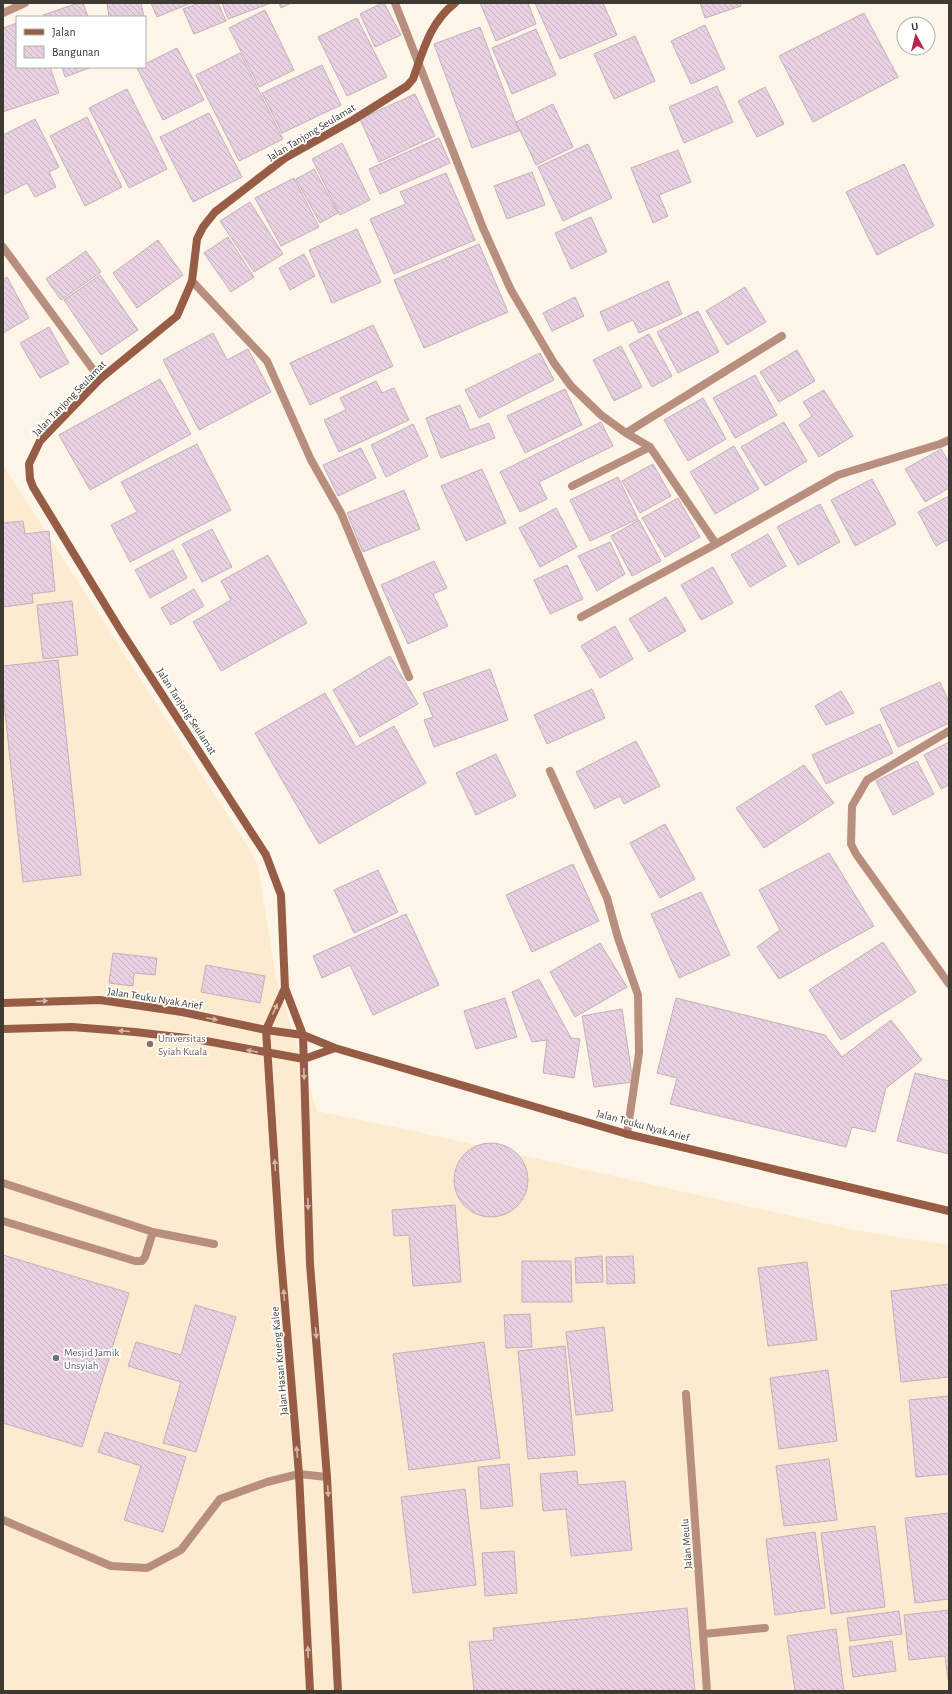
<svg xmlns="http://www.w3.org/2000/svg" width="952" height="1694" viewBox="0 0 952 1694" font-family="'Alegreya Sans',sans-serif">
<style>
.built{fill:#fcebce}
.building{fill:url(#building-back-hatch);stroke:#c5afbd}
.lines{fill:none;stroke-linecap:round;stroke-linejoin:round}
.lane{stroke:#b88f7e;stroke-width:8}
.street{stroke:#b88f7e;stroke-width:8}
.secondary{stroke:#965c45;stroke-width:8}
.oneway{fill:#d0b6ab}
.education-dot{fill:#8d6e63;stroke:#fff;stroke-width:1.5}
.worship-dot{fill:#6b7280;stroke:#fff;stroke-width:1.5}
.labels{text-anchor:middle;stroke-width:3.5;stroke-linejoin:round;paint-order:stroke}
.street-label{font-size:11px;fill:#3f3a31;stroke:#fff}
.education-label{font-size:11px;fill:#785e54;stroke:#fff;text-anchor:start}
.worship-label{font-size:11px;fill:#5b616d;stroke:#fff;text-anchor:start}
</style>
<defs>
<pattern id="building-back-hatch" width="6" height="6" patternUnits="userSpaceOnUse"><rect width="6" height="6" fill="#e8d1e0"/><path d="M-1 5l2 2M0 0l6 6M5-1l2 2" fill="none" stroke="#c8b4c1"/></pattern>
</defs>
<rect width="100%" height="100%" fill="#fdf5e8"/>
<path class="built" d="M 3,465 L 257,861 L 276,977 L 317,1111 L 423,1133 L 854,1230 L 949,1245 L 949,1691 L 3,1691 Z"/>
<path class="building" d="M 78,3 L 83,3 L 88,17 L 44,17 L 43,15 Z
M 107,3 L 141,3 L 144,17 L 109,17 Z
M 151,3 L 191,3 L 157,17 Z
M 199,3 L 218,3 L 226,21 L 194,34 L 183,9 Z
M 222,3 L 271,3 L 228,19 Z
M 279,3 L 291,3 L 281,8 Z
M 382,3 L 384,3 L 401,35 L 375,47 L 360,14 Z
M 480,3 L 528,3 L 536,24 L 496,41 Z
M 535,3 L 603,3 L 617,35 L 560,59 Z
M 700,3 L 740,3 L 741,6 L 705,18 Z
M 265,10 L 294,70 L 259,87 L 229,28 Z
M 864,13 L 898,77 L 813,122 L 779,56 Z
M 357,18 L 387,77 L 347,96 L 318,37 Z
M 17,23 L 17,67 L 50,67 L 59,93 L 3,112 L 3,28 Z
M 705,25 L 725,69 L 691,84 L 671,41 Z
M 480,27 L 519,131 L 472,148 L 434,44 Z
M 536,29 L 556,75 L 512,94 L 492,48 Z
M 635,36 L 655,81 L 614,99 L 594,54 Z
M 177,48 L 204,100 L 163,120 L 137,68 L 145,67 L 145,64 Z
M 240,53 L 283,139 L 239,161 L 196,75 Z
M 322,65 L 341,105 L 282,133 L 262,93 Z
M 62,67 L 92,67 L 65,77 Z
M 717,86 L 733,122 L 684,143 L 669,107 Z
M 765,87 L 784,124 L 757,137 L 738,101 Z
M 127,89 L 167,169 L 129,188 L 89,108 Z
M 415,94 L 435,136 L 379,162 L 360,119 Z
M 553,104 L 573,147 L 536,165 L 516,122 Z
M 209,113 L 242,177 L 193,202 L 160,137 Z
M 87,117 L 122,187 L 85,206 L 50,136 Z
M 35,119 L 59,167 L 49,172 L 56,187 L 35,197 L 27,183 L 3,195 L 3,135 Z
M 439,138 L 450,163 L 380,194 L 369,169 Z
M 342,143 L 370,200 L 340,215 L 312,159 Z
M 588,144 L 612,198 L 563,221 L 538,167 Z
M 678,150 L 691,182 L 659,195 L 668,216 L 653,223 L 631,168 Z
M 904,164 L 934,226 L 877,255 L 846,192 Z
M 314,169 L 338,213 L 320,223 L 296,179 Z
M 532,172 L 545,205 L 507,219 L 494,186 Z
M 446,173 L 475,240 L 394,274 L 370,219 L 406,204 L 400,192 Z
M 294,178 L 319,227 L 281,246 L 255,198 Z
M 250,202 L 283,254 L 254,272 L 220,221 Z
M 591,217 L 607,252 L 571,269 L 555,233 Z
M 357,229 L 381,282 L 332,303 L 309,250 Z
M 228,237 L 254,277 L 231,292 L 204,253 Z
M 158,240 L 183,275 L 137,308 L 113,273 Z
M 479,244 L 508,312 L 424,348 L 394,280 Z
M 86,251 L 101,272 L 61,300 L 46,279 Z
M 304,254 L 315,276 L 290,290 L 279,268 Z
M 100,275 L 138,330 L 101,355 L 64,300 Z
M 7,277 L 29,318 L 3,333 L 3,279 Z
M 668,281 L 682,314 L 639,333 L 633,320 L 608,331 L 600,312 Z
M 745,287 L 766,322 L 727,345 L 706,311 Z
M 575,297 L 584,316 L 552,331 L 543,313 Z
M 698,311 L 719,352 L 678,373 L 657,332 Z
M 373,325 L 393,366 L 310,405 L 290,363 Z
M 49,327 L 69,363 L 40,378 L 20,343 Z
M 213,333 L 227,360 L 248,349 L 271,392 L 199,430 L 163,360 Z
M 649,334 L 672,376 L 652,387 L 629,345 Z
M 621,346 L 642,387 L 614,401 L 593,360 Z
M 797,350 L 815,381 L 779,402 L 760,372 Z
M 540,353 L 554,380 L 479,418 L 465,390 Z
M 755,375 L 777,415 L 735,438 L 713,398 Z
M 160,379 L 191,434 L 90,490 L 59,435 Z
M 376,381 L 382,393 L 394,388 L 409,420 L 339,452 L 324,420 L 346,410 L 340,398 Z
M 565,389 L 582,425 L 525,453 L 507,416 Z
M 824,390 L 853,436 L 819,457 L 799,425 L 812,416 L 803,402 Z
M 703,398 L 726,439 L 688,461 L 664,420 Z
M 460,405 L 470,430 L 489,423 L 495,438 L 441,458 L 426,418 Z
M 601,422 L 613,446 L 539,482 L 547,499 L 520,512 L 500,472 Z
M 784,422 L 807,461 L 765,486 L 741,447 Z
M 413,424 L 428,456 L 386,477 L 371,445 Z
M 197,444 L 231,510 L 130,562 L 111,525 L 137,512 L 121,482 Z
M 734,446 L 759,489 L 715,514 L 690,472 Z
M 361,448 L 376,478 L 338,496 L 323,465 Z
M 941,449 L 949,462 L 949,488 L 925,502 L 905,469 Z
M 653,464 L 671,496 L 640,513 L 622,481 Z
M 482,469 L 506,523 L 466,541 L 441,486 Z
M 618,477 L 638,519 L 590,541 L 570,500 Z
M 872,479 L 896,524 L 855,546 L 831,500 Z
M 404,490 L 420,529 L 363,552 L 347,513 Z
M 949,496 L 949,539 L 936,546 L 918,512 Z
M 678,498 L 700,537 L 665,557 L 642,518 Z
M 820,504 L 840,542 L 798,565 L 777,527 Z
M 556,508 L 577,547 L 540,567 L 519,528 Z
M 639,520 L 661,561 L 632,576 L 611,536 Z
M 23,521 L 25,534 L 49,531 L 55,591 L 32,594 L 33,603 L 3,607 L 3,523 Z
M 212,529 L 232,567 L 202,582 L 182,544 Z
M 768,534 L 786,566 L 750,587 L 731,555 Z
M 610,542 L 625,574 L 597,591 L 578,556 Z
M 173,550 L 187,578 L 150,598 L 135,570 Z
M 268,555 L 307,623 L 221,671 L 193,622 L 231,600 L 221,581 Z
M 434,561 L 447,588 L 433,594 L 448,626 L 408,644 L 381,585 Z
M 567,565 L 583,599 L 550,614 L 534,580 Z
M 713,567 L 733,603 L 701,620 L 681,585 Z
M 194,589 L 204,606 L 171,625 L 161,608 Z
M 666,597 L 686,631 L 649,652 L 629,619 Z
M 72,601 L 78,655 L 43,659 L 37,605 Z
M 615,626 L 633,659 L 600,678 L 581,646 Z
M 390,656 L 418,704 L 360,737 L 333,690 Z
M 58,660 L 81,875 L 23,882 L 3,693 L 3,666 Z
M 490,669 L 508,720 L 434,747 L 424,720 L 433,717 L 423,693 Z
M 940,682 L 949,702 L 949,723 L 898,747 L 880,709 Z
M 592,689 L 605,718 L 547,744 L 534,715 Z
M 841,691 L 854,713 L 826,725 L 815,706 Z
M 325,693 L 356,747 L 394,726 L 426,783 L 319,844 L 255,733 Z
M 880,724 L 893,753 L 826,784 L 812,755 Z
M 636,741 L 660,786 L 624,804 L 620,796 L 595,809 L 576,772 Z
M 949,742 L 949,785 L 941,789 L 924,755 Z
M 496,754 L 516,796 L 476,815 L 456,773 Z
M 917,761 L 934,794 L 893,815 L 876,781 Z
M 804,765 L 834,803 L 764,848 L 736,808 Z
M 665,824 L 695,879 L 660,898 L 630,843 Z
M 829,853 L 874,926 L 779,979 L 757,947 L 780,930 L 759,890 Z
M 573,864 L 599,921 L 532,952 L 506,895 Z
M 378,870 L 398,912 L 354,933 L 334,890 Z
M 701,892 L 730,955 L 679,978 L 651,914 Z
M 406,914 L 439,985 L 373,1015 L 350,965 L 322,978 L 313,956 Z
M 883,942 L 916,992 L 841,1040 L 809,990 Z
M 600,943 L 627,987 L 575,1017 L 550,972 Z
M 113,953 L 157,958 L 155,975 L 134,973 L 133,986 L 109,983 Z
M 206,965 L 265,976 L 260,1003 L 201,992 Z
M 539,979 L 571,1038 L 580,1039 L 574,1078 L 543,1073 L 547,1040 L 532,1042 L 512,992 Z
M 505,998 L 517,1037 L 476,1049 L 464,1011 Z
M 676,998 L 825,1035 L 842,1057 L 891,1020 L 922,1060 L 886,1088 L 875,1132 L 852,1127 L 846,1147 L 670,1104 L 677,1078 L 657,1073 Z
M 622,1009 L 633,1082 L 594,1087 L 582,1016 Z
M 915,1073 L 949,1081 L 949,1154 L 897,1141 Z
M454 1180a37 37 0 1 1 74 0a37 37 0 1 1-74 0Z
M 455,1205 L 461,1282 L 413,1286 L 409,1235 L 394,1236 L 392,1210 Z
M 3,1255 L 129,1293 L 82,1447 L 3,1423 Z
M 602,1256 L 603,1282 L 576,1283 L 575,1258 Z
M 633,1256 L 635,1283 L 607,1284 L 606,1257 Z
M 522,1261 L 571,1261 L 572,1302 L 522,1302 Z
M 807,1262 L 817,1340 L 768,1346 L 758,1268 Z
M 949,1284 L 949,1377 L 901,1382 L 891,1291 Z
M 195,1305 L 236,1317 L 196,1452 L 163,1443 L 181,1382 L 128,1366 L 136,1342 L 181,1355 Z
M 530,1314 L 532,1347 L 506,1348 L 504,1315 Z
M 604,1327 L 613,1411 L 576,1415 L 566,1332 Z
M 484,1342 L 500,1458 L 409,1470 L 393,1354 Z
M 565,1346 L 575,1455 L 528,1459 L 518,1351 Z
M 828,1370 L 837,1441 L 779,1449 L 770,1378 Z
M 949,1396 L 949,1474 L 916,1477 L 909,1400 Z
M 105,1432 L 186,1457 L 163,1532 L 124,1520 L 141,1466 L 98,1452 Z
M 829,1459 L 837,1520 L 784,1526 L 776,1466 Z
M 509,1464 L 513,1506 L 481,1509 L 478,1467 Z
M 577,1471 L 578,1485 L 625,1481 L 632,1550 L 571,1556 L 566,1509 L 543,1511 L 540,1474 Z
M 465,1489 L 476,1585 L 413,1593 L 401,1497 Z
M 949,1513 L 949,1599 L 915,1603 L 905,1518 Z
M 875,1526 L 885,1607 L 831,1614 L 821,1533 Z
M 815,1532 L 825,1608 L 775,1615 L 766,1539 Z
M 514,1551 L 517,1593 L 485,1596 L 482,1553 Z
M 687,1608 L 695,1691 L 474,1691 L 469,1642 L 494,1640 L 493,1628 Z
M 949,1610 L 949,1686 L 945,1656 L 909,1660 L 904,1615 Z
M 899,1611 L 902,1634 L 850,1641 L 847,1618 Z
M 836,1629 L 844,1691 L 795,1691 L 787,1636 Z
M 892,1641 L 896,1671 L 853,1677 L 849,1647 Z"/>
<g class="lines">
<path class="lane" d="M 3,1183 L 153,1232 L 214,1244
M 3,1221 L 135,1261 L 142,1261 L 145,1257 L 153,1232
M 3,1520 L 111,1566 L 147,1568 L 181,1550 L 220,1499 L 267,1482 L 299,1474 L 327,1477"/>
<path class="street" d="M 395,3 L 483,228 L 511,290 L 554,363 L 571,386 L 601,415 L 626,433
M 3,13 L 25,3
M 3,247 L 100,379
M 192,281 L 267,361 L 311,460 L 341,513 L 409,677
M 572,486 L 650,447
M 716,544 L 650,447 L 626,433 L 782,336
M 581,617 L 716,544 L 838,475 L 940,444 L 949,440
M 949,731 L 867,780 L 852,806 L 851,844 L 856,854 L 949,984
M 550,771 L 607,898 L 618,938 L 638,995 L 639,1053 L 627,1134
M 686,1394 L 707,1691
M 703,1634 L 765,1628"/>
<path class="secondary" d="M 285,988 L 266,1030 L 280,1246 L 299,1474 L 310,1691
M 3,1003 L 100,1000 L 182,1012 L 266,1030 L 303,1035 L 335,1048 L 627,1134 L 949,1211
M 3,1029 L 72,1027 L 135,1032 L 195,1039 L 304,1059 L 335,1048
M 338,1691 L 327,1477 L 310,1264 L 303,1035 L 285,988 L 281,895 L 266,855 L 121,631 L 33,487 L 30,479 L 29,464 L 40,441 L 100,379 L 177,316 L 192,281 L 197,239 L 203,227 L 215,212 L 285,158 L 353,120 L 407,86 L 413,79 C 423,51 430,22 455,3"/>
</g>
<defs><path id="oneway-solid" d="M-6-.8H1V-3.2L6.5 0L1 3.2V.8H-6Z"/></defs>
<g class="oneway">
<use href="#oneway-solid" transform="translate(42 1001) rotate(-3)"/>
<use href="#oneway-solid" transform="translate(275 1009) rotate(-66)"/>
<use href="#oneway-solid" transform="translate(212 1019) rotate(12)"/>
<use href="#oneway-solid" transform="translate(124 1031) rotate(-175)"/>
<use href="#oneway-solid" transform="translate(252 1051) rotate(-169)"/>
<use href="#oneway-solid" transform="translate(304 1074) rotate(88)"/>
<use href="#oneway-solid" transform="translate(275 1165) rotate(-94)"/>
<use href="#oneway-solid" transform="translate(308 1204) rotate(88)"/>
<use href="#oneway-solid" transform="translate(284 1295) rotate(-95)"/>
<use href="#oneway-solid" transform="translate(316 1333) rotate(85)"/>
<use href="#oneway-solid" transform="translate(297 1452) rotate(-95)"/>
<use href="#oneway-solid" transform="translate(328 1491) rotate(87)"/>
<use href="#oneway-solid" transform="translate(308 1652) rotate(-93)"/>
</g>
<circle class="education-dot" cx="150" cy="1044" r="4"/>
<circle class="worship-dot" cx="56" cy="1358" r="4"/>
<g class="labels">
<g class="street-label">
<text transform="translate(311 132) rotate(-31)" y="4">Jalan Tanjong Seulamat</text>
<text transform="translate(69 398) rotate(-46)" y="4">Jalan Tanjong Seulamat</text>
<text transform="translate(187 711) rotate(57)" y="4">Jalan Tanjong Seulamat</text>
<text transform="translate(155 998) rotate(9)" y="4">Jalan Teuku Nyak Arief</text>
<text transform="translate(643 1125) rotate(15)" y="4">Jalan Teuku Nyak Arief</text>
<text transform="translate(279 1361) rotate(-95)" y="4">Jalan Hasan Krueng Kalee</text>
<text transform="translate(686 1544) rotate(-94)" y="4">Jalan Meulu</text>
</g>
<g class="education-label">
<text x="158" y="1042">Universitas<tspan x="158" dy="13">Syiah Kuala</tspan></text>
</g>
<g class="worship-label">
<text x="64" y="1356">Mesjid Jamik<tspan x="64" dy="13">Unsyiah</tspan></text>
</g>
</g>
<rect width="952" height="1694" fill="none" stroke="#3f3a31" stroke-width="8"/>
<rect x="16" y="16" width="130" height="52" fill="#ffffff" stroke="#b2b0ad"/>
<rect x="24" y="29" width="20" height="6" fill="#965c45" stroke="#b2b0ad"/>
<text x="52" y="36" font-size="12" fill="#3f3a31">Jalan</text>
<rect x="24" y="46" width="20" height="12" fill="url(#building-back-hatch)" stroke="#b2b0ad"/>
<text x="52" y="56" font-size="12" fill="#3f3a31">Bangunan</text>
<g transform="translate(916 36) rotate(353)"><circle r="19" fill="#ffffff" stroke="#b2b0ad"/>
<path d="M0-3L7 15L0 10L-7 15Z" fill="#b7264f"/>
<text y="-6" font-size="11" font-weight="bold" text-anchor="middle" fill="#3f3a31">U</text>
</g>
</svg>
